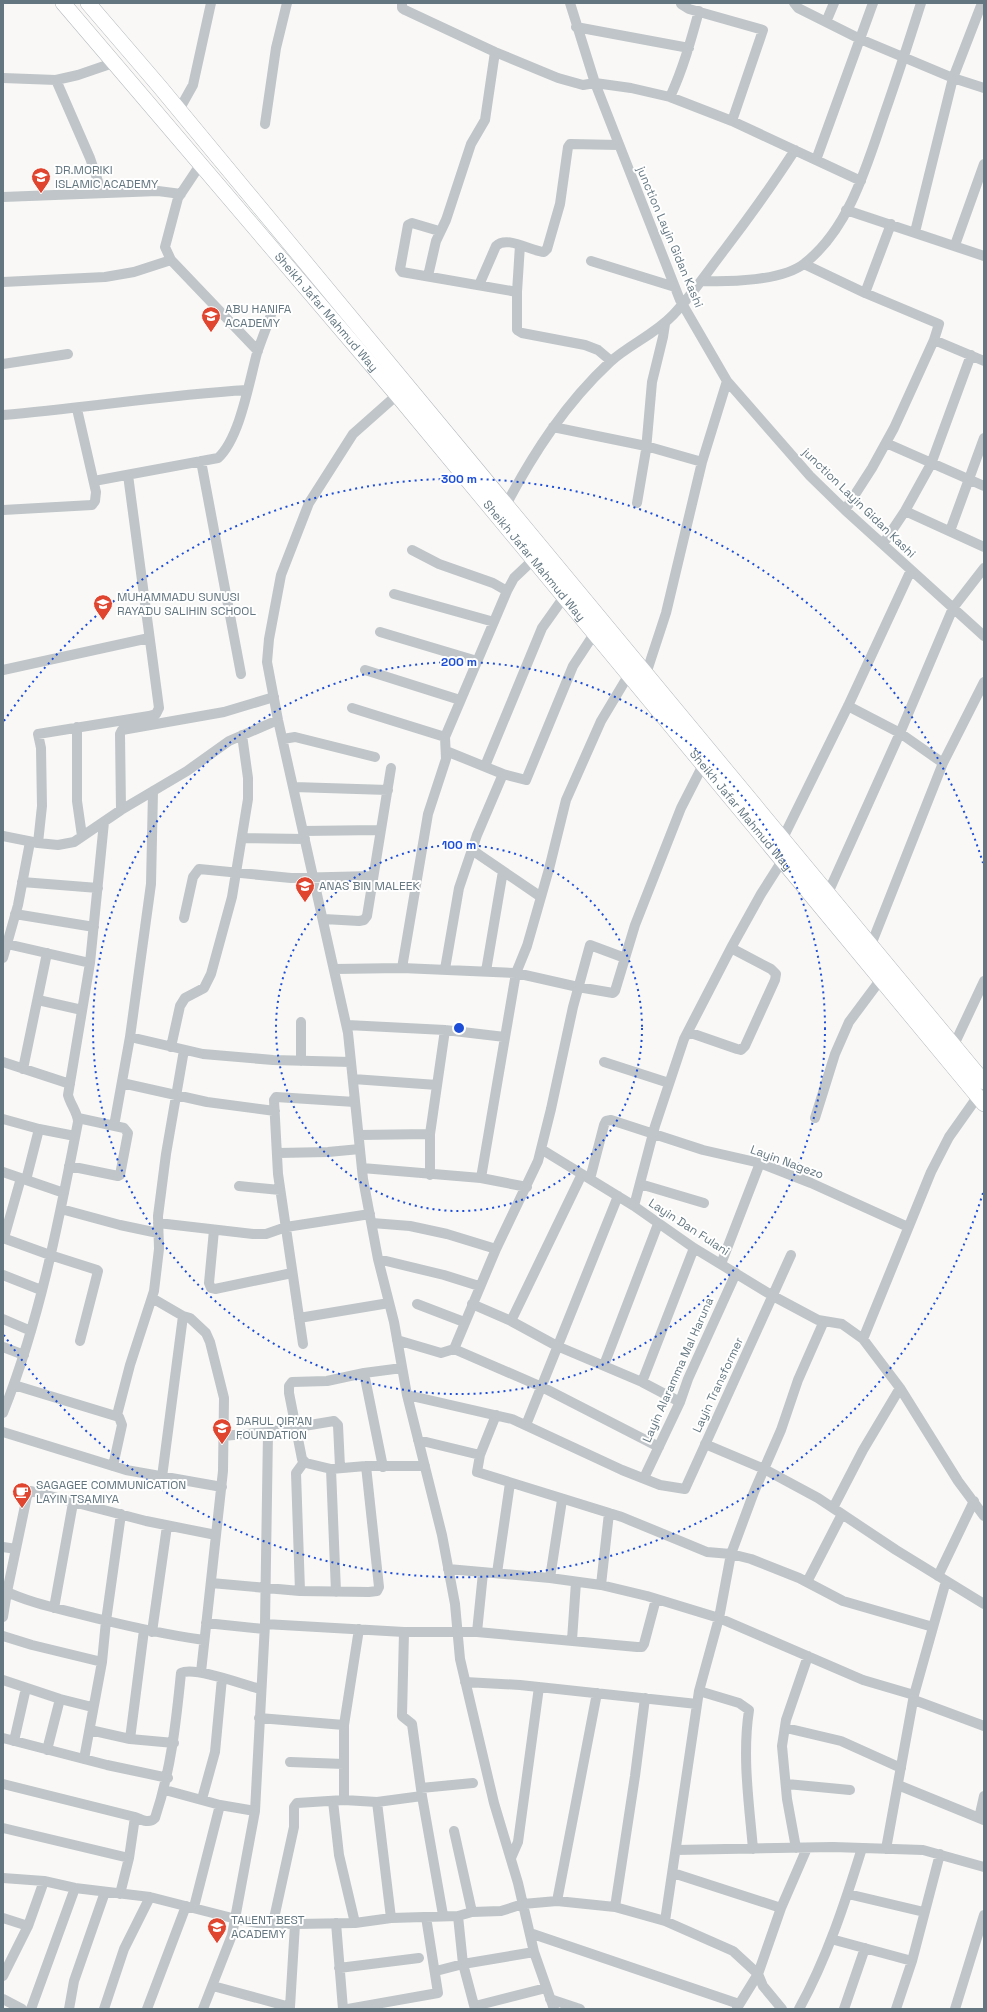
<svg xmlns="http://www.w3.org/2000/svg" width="987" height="2012" viewBox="0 0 987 2012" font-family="'Space Grotesk',sans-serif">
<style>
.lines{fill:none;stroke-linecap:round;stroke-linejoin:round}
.primary-casing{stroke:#b3b9bc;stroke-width:16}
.minor{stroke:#bfc5c8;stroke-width:10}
.primary{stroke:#fff;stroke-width:15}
.ring{fill:none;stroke:#1d4ed8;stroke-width:2;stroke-dasharray:2 4}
.labels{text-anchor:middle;stroke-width:4;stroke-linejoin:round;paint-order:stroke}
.poi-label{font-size:12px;fill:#647781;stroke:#fff;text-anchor:start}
.street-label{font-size:12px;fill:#647781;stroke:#fff}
.centre{fill:#1d4ed8;stroke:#fff;stroke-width:2}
.ring-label{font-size:12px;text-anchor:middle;font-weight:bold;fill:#1d4ed8;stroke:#fff;stroke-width:4;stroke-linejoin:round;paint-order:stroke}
</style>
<rect width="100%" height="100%" fill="#f9f8f6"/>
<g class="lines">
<defs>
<g id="primary">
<path id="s1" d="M 63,3 L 397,395 L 984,1104"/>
<path d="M 88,3 L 160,87 L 984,1082"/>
</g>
</defs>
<use href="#primary" class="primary-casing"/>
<path class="minor" d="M 402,3 L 402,8 L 405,10 L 495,52 L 558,78 L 583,85 L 595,83 L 631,88 L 670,97 L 732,121 L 861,181
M 570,3 L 595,83 L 680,300 L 727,381 L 810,476 L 845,510 L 984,636
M 794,3 L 798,8 L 860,39 L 953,78 L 984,88
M 681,4 L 689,9 L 763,30 L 732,121
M 826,22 L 834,3
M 576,27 L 689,48
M 3,78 L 56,80 L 78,75 L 113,63
M 56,80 L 90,158 L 102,193
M 670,97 C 683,69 691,40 699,11
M 179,110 L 193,85 L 211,3
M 265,124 L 276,48 L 287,3
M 816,160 L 873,3
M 200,165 L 178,198 L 165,247 L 171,260 L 258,351
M 3,197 L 158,191 L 181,194
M 846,210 L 984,256
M 439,231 L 412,223 L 408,225 L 400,269 L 402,272 L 517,292
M 915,232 L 953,78 L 982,3
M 520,245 L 517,292 L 517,330 L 522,333 L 585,345 L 598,350 L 611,361
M 955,245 L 984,164
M 591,261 L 675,287
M 804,264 L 865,293 L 939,324 L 934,340 L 894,428 L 872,468 L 845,510
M 428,276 L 436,241 L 446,220 L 471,144 L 485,120 L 495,52
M 702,281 C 729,282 783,281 805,263 C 849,229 867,165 884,115 C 897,78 909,41 921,3
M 3,282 L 105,277 L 134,272 L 171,260
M 479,285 L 496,246 C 507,235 530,251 544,252 L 547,249 L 560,204 L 568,147 L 570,144 L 619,145
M 865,293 L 891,224
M 934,340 L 984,361
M 3,364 L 68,354
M 397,395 L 353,434 L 309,503 L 281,575 L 269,639 L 267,662 L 278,720 L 348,1033 L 363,1179 L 378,1259 L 394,1322 L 407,1395 L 442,1535 L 455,1604 L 460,1659 L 494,1803 L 518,1883 L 534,1952 L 554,2009
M 3,415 C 85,408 165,395 247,390
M 553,427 L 646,446 L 702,462
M 886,443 L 984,486
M 201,461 L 241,674
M 94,481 L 218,458 C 240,438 249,382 257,353 C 262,338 268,324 273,309
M 637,503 L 646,450 L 652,382 L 663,337 L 665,324
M 506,505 C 534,452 566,403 610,362 C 630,344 654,335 673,315 C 692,295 708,271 725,249 C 750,216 773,184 795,150
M 3,510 L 92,505 L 95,501 L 96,492 L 77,409
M 905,511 L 984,547
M 950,531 L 984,438
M 883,544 L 905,511 L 931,464 L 971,355
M 412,550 L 439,564 L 493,583 L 507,591
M 394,594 L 494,622
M 380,632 L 477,661
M 3,670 L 149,638
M 365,670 L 460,700
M 646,674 L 666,613 L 702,462 L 727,381
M 848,706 L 900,733 L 943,763
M 352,708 L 445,737
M 77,727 L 77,801 L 82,836
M 283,739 L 295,737 L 375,757
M 446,751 L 503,774 L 526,780 L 573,666 L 594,634
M 485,766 L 542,628 L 564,597
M 294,787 L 388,790
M 121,810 L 120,734 L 122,730 L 224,712 L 274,697
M 303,831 L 380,830
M 3,836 L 38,843 L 58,845 L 74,842 L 121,810 L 187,771 L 229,741 L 278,720
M 242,838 L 305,839
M 783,838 L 848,706 L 911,570
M 38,843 L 42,806 L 41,748 L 38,734 L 149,716 L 156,714 L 159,708 L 128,475
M 472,850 L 541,897
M 22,882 L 98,888
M 828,893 L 900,733 L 953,608 L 984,568
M 15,914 L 94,927
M 184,918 L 193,877 L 199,869 L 291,878 L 373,876
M 324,919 L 359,921 L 364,920 L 367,916 L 391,768
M 7,944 L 90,963
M 871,945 L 943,763 L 984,682
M 3,958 L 18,905 L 30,842
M 402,968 L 428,814 L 446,759 L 445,737 L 507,591 L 514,578 L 533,560
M 335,969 L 402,968 L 516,973 L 578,987 L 613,993 L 615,991 L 635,925 L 681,808 L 703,765
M 445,969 L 459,888 L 477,835 L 503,774
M 486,971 L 503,871
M 38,1000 L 82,1010
M 301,1022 L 301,1061
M 347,1025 L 445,1030 L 505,1037
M 688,1032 L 737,1049 L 741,1050 L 745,1046 L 775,980 L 776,974 L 771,969 L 731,948
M 130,1037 L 203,1054 L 273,1060 L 351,1062
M 954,1045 L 984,981
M 171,1047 L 180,1006 L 185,998 L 204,988 L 211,974 L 232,897 L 248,799 L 248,778 L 242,735
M 3,1062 L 70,1084
M 604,1062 L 669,1083
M 23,1069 L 47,953
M 353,1079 L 437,1085
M 122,1083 L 207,1102 L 275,1111
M 815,1118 L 835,1054 L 849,1022 L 881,979
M 3,1119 L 39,1129 L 75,1136
M 114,1126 L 130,1037 L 151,884 L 153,791
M 359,1135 L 430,1134
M 541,1149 L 634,1206 L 694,1248 L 773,1296 L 818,1320 L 842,1324 L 863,1339 L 900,1388 L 958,1481 L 984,1516
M 278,1153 L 328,1152 L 360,1149
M 69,1166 L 118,1176 L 120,1175 L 128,1133 L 124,1128 L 78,1118
M 362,1168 L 481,1178 L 527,1187
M 3,1172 L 64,1193
M 430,1175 L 430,1134 L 445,1030
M 481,1178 L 516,973 L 527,946 L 549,869 L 566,800 L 601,721 L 628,676
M 590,1179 L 604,1125 L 606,1121 L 611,1120 L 703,1150 L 760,1163 L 811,1183 L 908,1227
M 26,1180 L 39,1129
M 640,1184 L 704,1203
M 239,1186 L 280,1190
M 634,1206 L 655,1126 L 684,1039 L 731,948 L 761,894 L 782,861
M 61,1209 L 120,1225 L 158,1233
M 158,1223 L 253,1234 L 266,1234 L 286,1227 L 370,1214
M 372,1223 L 410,1226 L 447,1234 L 496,1249
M 214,1230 L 209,1283 L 211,1288 L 215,1289 L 292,1273
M 3,1238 L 50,1255 L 97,1270 L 98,1271 L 80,1341
M 4,1238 L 21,1178
M 378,1259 L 444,1275 L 479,1286
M 721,1264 L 760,1163
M 3,1275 L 41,1290
M 152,1298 L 183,1316 L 162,1477
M 417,1304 L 464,1322
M 472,1304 L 511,1321 L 557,1346 L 642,1382 L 680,1402
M 183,1316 L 190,1318 L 206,1333 L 210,1342 L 224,1398 L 223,1471 L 201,1672
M 299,1318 L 389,1303
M 3,1319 L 31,1331
M 511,1321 L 582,1174
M 863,1339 L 931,1172 L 949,1137 L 978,1096
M 397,1340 L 441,1353 L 454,1349 L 542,1387 L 659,1447
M 303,1344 L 278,1174 L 274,1100 L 276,1097 L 355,1102
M 3,1347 L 24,1355
M 454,1349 L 496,1249 L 538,1161 L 551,1109 L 573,1007 L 590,945 L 625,958
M 604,1365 L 658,1224
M 402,1368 L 364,1373 L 327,1381 L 292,1382 L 289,1386 L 289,1393 L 302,1459 L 306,1463 L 331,1469 L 366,1466 L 425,1466
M 364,1373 L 383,1467
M 642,1382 L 694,1248
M 14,1385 L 119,1417 L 122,1425 L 113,1466
M 407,1395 L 512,1419 L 622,1470 L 660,1485 L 685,1489 L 791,1255
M 3,1413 C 40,1320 59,1220 78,1122 C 78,1113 70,1104 68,1095 L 90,963 L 104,822
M 117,1415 L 130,1365 L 154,1291 L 159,1249 L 158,1216 L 166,1154 L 184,1050
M 496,1415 L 480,1455 L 477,1472 L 622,1517 L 707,1552 L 731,1554 L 751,1559 L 799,1578 L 843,1601 L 933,1627
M 526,1425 L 618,1196
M 3,1432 L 126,1470 L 222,1487
M 223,1436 L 268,1432 L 334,1421 L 338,1425 L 340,1467
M 418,1440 L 480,1455
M 705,1444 L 764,1469 L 818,1498 L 896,1550 L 984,1604
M 331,1469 L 336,1592
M 644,1478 L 680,1402 L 688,1379 L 736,1273
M 833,1508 L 863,1450 L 900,1388
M 3,1547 L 16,1549
M 448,1569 L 550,1578 L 601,1585 L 647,1596 L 719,1618 L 863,1680 L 914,1695
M 497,1573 L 510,1483
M 938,1576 L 974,1501
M 550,1578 L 562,1500
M 807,1582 L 842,1514
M 211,1583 L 300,1591 L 369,1592 L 377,1591 L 379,1587 L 366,1466
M 601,1585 L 609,1513
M 3,1590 C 25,1601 51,1607 75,1613 C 118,1624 160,1634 204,1640
M 300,1591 L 296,1473 L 304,1462
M 54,1608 L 73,1503
M 3,1617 L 7,1592 L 27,1496 L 31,1491 L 146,1521 L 216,1535
M 206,1623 L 264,1629
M 265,1624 L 404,1632 L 477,1632 L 637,1647 L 642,1647 L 644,1644 L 656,1599
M 152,1632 L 167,1526
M 404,1632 L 402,1716 L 412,1724 L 422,1796 L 443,1915
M 477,1632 L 483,1573
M 3,1636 L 32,1645 L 102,1662
M 572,1640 L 576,1582
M 3,1680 L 60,1699 L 92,1707
M 465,1682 L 520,1685 L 697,1704
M 699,1691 L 739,1703 L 749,1710 C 742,1756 749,1803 753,1849
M 914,1700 L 984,1726
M 259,1718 L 344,1725
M 786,1728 L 841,1741 L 901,1768
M 90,1730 L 130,1739 L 174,1743
M 3,1738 L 107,1765 L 168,1778
M 130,1739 L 144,1630
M 14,1741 L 26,1688
M 47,1750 L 60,1699
M 84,1759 L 102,1662 L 106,1621 L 121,1514
M 290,1762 L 344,1764
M 3,1784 L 135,1817 C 142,1820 149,1824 155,1818 C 171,1770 176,1723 181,1673 C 195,1666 244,1685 260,1689
M 787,1784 L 850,1790
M 898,1785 L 984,1820
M 421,1788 L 473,1783
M 165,1790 L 220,1805 L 255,1811
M 202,1799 L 215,1752 L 222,1678
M 344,1800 L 344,1725 L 359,1629
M 333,1801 L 339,1855 L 355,1923
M 377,1802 L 391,1918
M 979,1818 L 984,1796
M 3,1828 L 129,1858
M 454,1831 L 472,1912
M 796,1848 L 787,1799 L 782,1746 L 786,1720 L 808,1656
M 886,1849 L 914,1695 L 946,1581
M 676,1850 L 833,1847 L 923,1850 L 984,1867
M 511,1858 L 518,1842 L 539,1687
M 673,1873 L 781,1908
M 3,1878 L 44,1881 L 75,1888 L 150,1897 L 240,1920 L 258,1923 L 295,1924 L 355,1923 L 391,1918 L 458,1916 L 472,1912 L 501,1911 L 523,1904 L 557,1901 L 615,1907 L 665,1921 L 733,1951 L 758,1974 L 763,1986 L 782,2009
M 120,1894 L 129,1858 L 135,1817
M 848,1894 L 924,1912
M 557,1901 L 597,1693
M 194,1907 L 220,1805
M 615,1907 L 635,1776 L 645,1698
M 458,1916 L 463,1964 L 475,2009
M 3,1918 L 28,1926
M 665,1921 L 699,1691 L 719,1618 L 731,1554 L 754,1492 L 781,1430 L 798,1380 L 824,1321
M 273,1923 L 294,1827 L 294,1807 L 297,1803 L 344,1800 L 377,1802 L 422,1796
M 336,1923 L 343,2009
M 530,1933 L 739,2004
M 831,1939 L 912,1961
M 339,1968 L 419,1958
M 436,1971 L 463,1964 L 534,1952
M 3,1976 L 28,1926 L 44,1881
M 213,1986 L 290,2007 L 295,1924
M 3,1999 L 22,2009
M 550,1999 L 580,2009
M 475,2006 L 546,1988
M 737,2008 L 758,1974 L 781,1908 L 807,1848
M 31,2009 L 75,1888
M 69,2009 L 74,1981 L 105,1892
M 104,2009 L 124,1949 L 150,1897
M 147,2009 L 186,1906
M 203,2009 L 232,1935 L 255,1811 L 265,1624 L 268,1432
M 348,2009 L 438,1993 L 426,1917
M 799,2009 C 827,1958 845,1903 862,1848
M 844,2009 L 865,1948
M 896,2009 L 912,1961 L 940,1854
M 955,2009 L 984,1915"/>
<use href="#primary" class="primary"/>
</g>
<g class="ring">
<circle cx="459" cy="1028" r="183"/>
<circle cx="459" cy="1028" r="366"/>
<path d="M983 1193A549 549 0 0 1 4 1335M4 721A549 549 0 0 1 983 863"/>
</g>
<defs>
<symbol id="school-pin" viewBox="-11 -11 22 30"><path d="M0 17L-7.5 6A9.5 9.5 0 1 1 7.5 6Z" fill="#e0452f" stroke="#fff"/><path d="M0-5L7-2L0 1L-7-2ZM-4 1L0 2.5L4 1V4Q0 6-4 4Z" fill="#fff"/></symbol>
<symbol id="cafe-pin" viewBox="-11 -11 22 30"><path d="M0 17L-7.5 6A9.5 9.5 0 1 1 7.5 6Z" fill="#e0452f" stroke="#fff"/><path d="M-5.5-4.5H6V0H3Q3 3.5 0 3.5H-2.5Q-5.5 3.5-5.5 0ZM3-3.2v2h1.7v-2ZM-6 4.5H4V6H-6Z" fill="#fff"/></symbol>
</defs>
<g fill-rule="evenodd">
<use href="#school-pin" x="30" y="166" width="22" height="30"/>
<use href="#school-pin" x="200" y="305" width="22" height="30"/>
<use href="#school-pin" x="92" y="593" width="22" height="30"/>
<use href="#school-pin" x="294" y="875" width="22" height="30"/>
<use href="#school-pin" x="211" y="1417" width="22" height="30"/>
<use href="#cafe-pin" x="11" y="1481" width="22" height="30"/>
<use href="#school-pin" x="206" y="1916" width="22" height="30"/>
</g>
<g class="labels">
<g class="poi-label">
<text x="55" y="174">DR.MORIKI<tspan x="55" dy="14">ISLAMIC ACADEMY</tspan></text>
<text x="225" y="313">ABU HANIFA<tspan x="225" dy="14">ACADEMY</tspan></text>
<text x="117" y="601">MUHAMMADU SUNUSI<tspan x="117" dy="14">RAYADU SALIHIN SCHOOL</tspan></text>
<text x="319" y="890">ANAS BIN MALEEK</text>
<text x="236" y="1425">DARUL QIR'AN<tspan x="236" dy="14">FOUNDATION</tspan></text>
<text x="36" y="1489">SAGAGEE COMMUNICATION<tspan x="36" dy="14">LAYIN TSAMIYA</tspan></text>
<text x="231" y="1924">TALENT BEST<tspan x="231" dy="14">ACADEMY</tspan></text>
</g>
<g class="street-label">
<text transform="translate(670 237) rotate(67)" y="4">junction Layin Gidan Kashi</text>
<text dy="4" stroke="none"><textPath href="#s1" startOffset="406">Sheikh Jafar Mahmud Way</textPath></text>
<text transform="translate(859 503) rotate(44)" y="4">junction Layin Gidan Kashi</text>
<text dy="4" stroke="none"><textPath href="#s1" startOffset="730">Sheikh Jafar Mahmud Way</textPath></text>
<text dy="4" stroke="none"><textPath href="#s1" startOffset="1054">Sheikh Jafar Mahmud Way</textPath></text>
<text transform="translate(787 1162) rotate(20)" y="4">Layin Nagezo</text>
<text transform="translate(689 1227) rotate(33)" y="4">Layin Dan Fulani</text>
<text transform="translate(678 1370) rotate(-66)" y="4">Layin Alaramma Mal Haruna</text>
<text transform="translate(718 1385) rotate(-65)" y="4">Layin Transformer</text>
</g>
</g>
<circle cx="459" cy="1028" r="6" class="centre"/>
<g class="ring-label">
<text x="459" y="483">300 m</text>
<text x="459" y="666">200 m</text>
<text x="459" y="849">100 m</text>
</g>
<rect width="987" height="2012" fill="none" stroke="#647781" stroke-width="8"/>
</svg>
